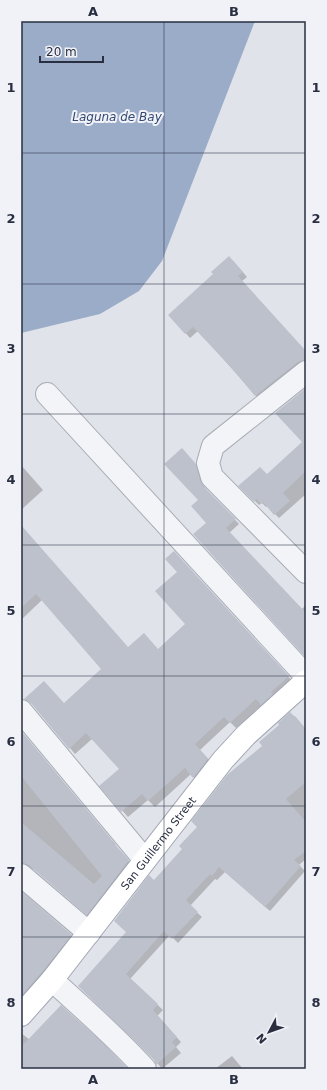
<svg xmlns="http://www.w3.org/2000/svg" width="327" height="1090" viewBox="0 0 327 1090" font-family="'DejaVu Sans',sans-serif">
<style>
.water{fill:#9bacc9}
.shadow{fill:#0003}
.building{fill:#bdc1cc}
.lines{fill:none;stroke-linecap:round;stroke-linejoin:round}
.minor-casing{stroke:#a9adb7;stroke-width:24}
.major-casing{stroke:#a0a6b5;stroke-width:24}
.minor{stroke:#f3f4f7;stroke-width:22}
.major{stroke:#fff;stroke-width:22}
.grid{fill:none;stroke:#292f41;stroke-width:1;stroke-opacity:0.55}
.labels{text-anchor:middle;stroke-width:4;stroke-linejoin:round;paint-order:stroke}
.street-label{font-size:11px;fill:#292f41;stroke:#f0f2f7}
.water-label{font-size:12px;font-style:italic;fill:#334974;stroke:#f0f2f7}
.neatline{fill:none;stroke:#292f41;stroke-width:1.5}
.grid-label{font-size:13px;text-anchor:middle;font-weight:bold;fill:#292f41}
</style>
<rect width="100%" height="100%" fill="#e0e3e9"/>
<path class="water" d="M 21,21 L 255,21 L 162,261 L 139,291 L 100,314 L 21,333 Z"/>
<path class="shadow" d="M 234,262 L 247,277 L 242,281 L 306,352 L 306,365 L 260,400 L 198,331 L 190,338 L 169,315 Z
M 306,389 L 306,494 L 279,518 L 267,506 L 266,507 L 262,503 L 259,505 L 240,486 L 267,475 L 303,442 Z
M 181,449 L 200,469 L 204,486 L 207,491 L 239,524 L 229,533 L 302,609 L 306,605 L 306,656 L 207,523 Z
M 21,465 L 43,490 L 21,510 Z
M 21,526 L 128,648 L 158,650 L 186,624 L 178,572 L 180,559 L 294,683 L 267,710 L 262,705 L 236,728 L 230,722 L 200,750 L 214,765 L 200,783 L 191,774 L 155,807 L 148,800 L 128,817 L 101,786 L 120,769 L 92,739 L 75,754 L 36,707 L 26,699 L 64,704 L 102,669 L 42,600 L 21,620 Z
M 306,730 L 306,859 L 299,865 L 305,871 L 270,911 L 225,872 L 217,880 L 215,879 L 190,906 L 202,917 L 178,943 L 170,935 L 130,979 L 163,1010 L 157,1016 L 181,1042 L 176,1047 L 181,1053 L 162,1069 L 155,1060 L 84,991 L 128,932 L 154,881 Z
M 21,731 L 116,845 L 115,846 L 133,866 L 92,919 L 35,870 L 29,867 L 21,869 Z
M 21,893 L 76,940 L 21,1007 Z
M 21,1033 L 30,1040 L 126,1069 L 21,1069 Z
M 232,1056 L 243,1069 L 215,1069 Z"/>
<path class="building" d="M 229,256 L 243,272 L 238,276 L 306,351 L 306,360 L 298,362 L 255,396 L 229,365 L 193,327 L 185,334 L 168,315 L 213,274 L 211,272 Z
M 306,388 L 306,471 L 283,493 L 290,501 L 274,515 L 263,502 L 261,504 L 257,499 L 254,502 L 238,486 L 260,467 L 267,474 L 302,442 L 275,413 Z
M 182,448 L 196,464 L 200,480 L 203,486 L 236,519 L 226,528 L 306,613 L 306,658 L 193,534 L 206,523 L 191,506 L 198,500 L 164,464 Z
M 21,525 L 128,647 L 144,633 L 158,649 L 185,624 L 155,591 L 177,572 L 165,559 L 174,551 L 289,676 L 271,692 L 273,694 L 261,705 L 256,699 L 230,723 L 224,717 L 195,744 L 208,759 L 193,778 L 185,768 L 148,801 L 142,794 L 121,812 L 99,786 L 119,769 L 86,733 L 69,749 L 31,703 L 24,699 L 44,681 L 64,703 L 101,669 L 36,594 L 21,608 Z
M 290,712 L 294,716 L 295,716 L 306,729 L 306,782 L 286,799 L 306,822 L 306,851 L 294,860 L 301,866 L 265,907 L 219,867 L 212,876 L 210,874 L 186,900 L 198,912 L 172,939 L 164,931 L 126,974 L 158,1004 L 153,1010 L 177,1037 L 172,1042 L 176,1047 L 156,1065 L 154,1060 L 131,1037 L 78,986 L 126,932 L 114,921 L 149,875 L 154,880 L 182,849 L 179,846 L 197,827 L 191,821 L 227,775 L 262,746 L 259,742 L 279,725 L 278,723 Z
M 21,731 L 111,839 L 111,840 L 129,860 L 87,915 L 29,865 L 21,863 L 21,822 L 94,884 L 102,876 L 21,776 Z
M 21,891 L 72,935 L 42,972 L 21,996 Z
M 61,1005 L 103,1043 L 128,1069 L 21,1069 L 21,1047 Z"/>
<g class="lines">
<defs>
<path id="minor" d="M 306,372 L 213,446 L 208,463 L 212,477 L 306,572
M 47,394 L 306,676
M 21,711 L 145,860
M 21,875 L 89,933
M 52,980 C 84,1009 116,1037 145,1069"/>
<g id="major">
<path id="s1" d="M 21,1015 L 52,980 L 223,760 L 246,735 L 306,681"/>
</g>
</defs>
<use href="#minor" class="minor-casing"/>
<use href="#major" class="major-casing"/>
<use href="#minor" class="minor"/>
<use href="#major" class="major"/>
</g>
<path class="grid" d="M 164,21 L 164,1069M 21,153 L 306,153M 21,284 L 306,284M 21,414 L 306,414M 21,545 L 306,545M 21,676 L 306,676M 21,806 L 306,806M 21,937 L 306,937"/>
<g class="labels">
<g class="street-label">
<text dy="4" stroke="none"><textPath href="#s1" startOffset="220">San Guillermo Street</textPath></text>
</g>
<g class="water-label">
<text x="117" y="121">Laguna de Bay</text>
</g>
</g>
<rect width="327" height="1090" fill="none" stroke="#f0f2f7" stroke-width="44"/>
<g transform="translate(269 1032) rotate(229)" stroke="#f0f2f7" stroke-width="3" paint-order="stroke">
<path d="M0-3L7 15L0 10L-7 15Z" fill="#292f41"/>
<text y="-6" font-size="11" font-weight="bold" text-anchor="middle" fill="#292f41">N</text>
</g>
<path d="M40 56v6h63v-6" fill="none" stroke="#292f41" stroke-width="2"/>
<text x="46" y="56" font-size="12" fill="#292f41" stroke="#f0f2f7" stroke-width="3" paint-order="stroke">20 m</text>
<rect x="22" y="22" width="283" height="1046" class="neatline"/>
<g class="grid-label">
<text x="93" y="16">A</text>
<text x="234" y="16">B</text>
<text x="11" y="92">1</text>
<text x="316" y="92">1</text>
<text x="11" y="223">2</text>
<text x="316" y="223">2</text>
<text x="11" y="353">3</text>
<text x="316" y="353">3</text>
<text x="11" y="484">4</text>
<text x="316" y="484">4</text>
<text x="11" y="615">5</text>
<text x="316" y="615">5</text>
<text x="11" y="746">6</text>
<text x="316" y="746">6</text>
<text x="11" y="876">7</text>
<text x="316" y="876">7</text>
<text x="11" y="1007">8</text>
<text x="316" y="1007">8</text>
<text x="93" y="1084">A</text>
<text x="234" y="1084">B</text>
</g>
</svg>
